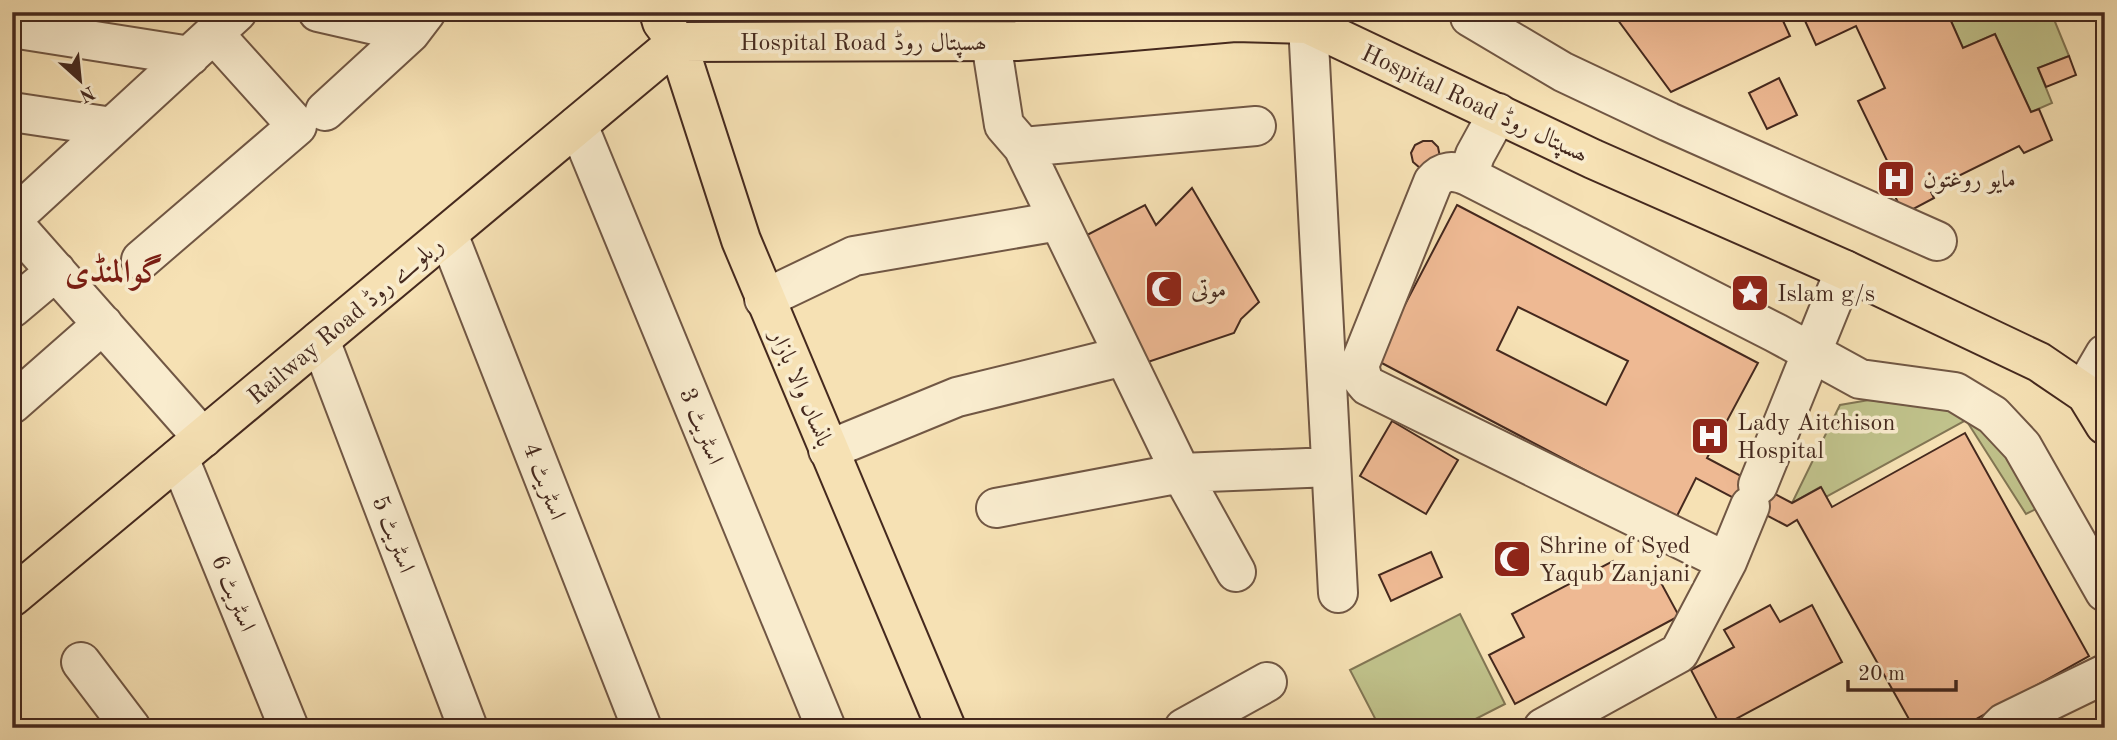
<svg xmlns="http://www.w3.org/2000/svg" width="2117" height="740" viewBox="0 0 2117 740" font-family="'Old Standard TT',Amiri,serif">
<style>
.green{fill:#c0c28b;stroke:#827654;stroke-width:2}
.building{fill:#eeb993;stroke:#45291e;stroke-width:2;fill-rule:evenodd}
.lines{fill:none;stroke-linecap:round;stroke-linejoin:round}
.minor-casing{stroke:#715744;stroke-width:42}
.major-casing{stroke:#45291e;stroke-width:42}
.minor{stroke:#f9ecce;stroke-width:38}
.major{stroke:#f6e1b4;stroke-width:38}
.labels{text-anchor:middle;stroke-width:7;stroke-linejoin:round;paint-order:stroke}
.street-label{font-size:24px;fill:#45291e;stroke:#f9ecce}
.poi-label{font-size:24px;fill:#45291e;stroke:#f9ecce;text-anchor:start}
.district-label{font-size:32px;font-weight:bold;fill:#7a1f14;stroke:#f9ecce}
</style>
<rect width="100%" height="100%" fill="#f6e1b4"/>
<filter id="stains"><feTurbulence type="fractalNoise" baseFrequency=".00286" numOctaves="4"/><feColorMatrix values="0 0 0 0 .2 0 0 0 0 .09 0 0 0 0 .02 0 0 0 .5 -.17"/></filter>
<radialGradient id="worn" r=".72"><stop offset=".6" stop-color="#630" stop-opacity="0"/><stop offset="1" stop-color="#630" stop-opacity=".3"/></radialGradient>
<path class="green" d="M 1947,12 L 2051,12 L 2069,56 L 2038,68 L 2052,103 L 2031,112 L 1995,34 L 1963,48 Z
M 1869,400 L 1977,414 L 2044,505 L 2026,514 L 1966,420 L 1826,497 L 1820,487 L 1792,503 L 1840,405 Z
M 1460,614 L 1505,704 L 1458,728 L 1380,728 L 1350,670 Z"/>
<path class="building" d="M 1612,12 L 1779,12 L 1790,36 L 1671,92 Z
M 1801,12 L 1947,12 L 1963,48 L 1995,34 L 2031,112 L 2039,109 L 2052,140 L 2024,153 L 2019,146 L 1930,190 L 1934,198 L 1904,214 L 1888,183 L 1896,179 L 1858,101 L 1885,88 L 1856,26 L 1816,45 Z
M 2069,56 L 2076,75 L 2046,87 L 2038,68 Z
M 1779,78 L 1797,115 L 1767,129 L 1749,93 Z
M 1423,141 L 1432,141 L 1438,147 L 1440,157 L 1420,168 L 1413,162 L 1411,153 L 1415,145 Z
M 1192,188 L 1259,302 L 1241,319 L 1234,333 L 1139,365 L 1085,236 L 1145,205 L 1156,225 Z
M 1457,205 L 1758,363 L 1707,458 L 1792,503 L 1821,487 L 1832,507 L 1965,433 L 2089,656 L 1960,728 L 1914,728 L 1797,520 L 1787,526 L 1696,478 L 1676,518 L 1376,360 ZM 1518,307 L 1628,361 L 1606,405 L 1497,350 Z
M 1392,421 L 1458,460 L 1426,514 L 1360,476 Z
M 1431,552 L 1442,577 L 1391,601 L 1379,575 Z
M 1613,561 L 1625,583 L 1653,568 L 1679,616 L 1515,704 L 1489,655 L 1524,637 L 1512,614 Z
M 1770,605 L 1780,622 L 1812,605 L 1842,662 L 1721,727 L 1691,670 L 1734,647 L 1724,630 Z"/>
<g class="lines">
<defs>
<path id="minor" d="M 318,12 L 410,33
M 1469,12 L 1470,17 L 1563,72 L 1669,122 L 1937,241
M 1308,24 L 1338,593
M 12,28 L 190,56
M 991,42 L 1004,125 L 1023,147 L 1256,126
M 325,111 L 410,33 L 426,12
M 12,112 L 112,127
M 578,125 L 826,728
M 1023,147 L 1181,473 L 1236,572
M 1468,176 L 1475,155 L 1498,113
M 12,219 L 237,12
M 12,222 L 203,438
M 448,234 L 642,728
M 141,260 L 297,126 L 214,34
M 764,299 L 854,256 L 1059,221
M 12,308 L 56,271
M 320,340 L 468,728
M 2086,394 L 2091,378 L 2105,354
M 12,404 L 103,324
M 828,450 L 957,397 L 1124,356
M 179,458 L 289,728
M 1758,485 L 1845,270
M 996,508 L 1181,473 L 1331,467
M 1727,562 L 1368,386 L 1363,380 L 1359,366 L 1433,182 C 1443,170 1453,170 1468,176 L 1776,333 L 1860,379 L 1955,392 L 1993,415 L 2022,446 L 2105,592
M 81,662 L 131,728
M 1184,728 L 1267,682
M 1543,728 L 1679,653 L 1727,562 L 1750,506
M 1999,728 L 2004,723 L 2105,674"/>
<path id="major" d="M 659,12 L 662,22 L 677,42 L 1017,41 L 1235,22 L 1308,24 L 1593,159 L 1845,270 L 2039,362 L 2086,394 L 2105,425
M 12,597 L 677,42 L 741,240 L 946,728"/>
</defs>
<use href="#minor" class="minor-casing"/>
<use href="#major" class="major-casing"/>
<use href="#minor" class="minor"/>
<use href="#major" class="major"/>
</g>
<defs>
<symbol id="hospital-square" viewBox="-11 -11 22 22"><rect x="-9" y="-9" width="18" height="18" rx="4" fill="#8f2418" stroke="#f9ecce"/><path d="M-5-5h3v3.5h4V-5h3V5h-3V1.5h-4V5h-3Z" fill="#fff"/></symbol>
<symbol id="mosque-square" viewBox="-11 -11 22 22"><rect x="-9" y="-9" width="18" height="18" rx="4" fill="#8f2418" stroke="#f9ecce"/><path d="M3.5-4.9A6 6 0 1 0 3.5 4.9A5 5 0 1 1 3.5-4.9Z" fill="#fff"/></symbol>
<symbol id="sight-square" viewBox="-11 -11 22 22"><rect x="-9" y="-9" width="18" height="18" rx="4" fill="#8f2418" stroke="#f9ecce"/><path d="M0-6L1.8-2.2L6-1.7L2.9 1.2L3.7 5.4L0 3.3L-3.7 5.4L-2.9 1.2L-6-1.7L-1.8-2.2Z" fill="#fff"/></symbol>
</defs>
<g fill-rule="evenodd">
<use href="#hospital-square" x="1874" y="157" width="44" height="44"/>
<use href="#mosque-square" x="1142" y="267" width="44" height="44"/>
<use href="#sight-square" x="1728" y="271" width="44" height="44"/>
<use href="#hospital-square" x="1688" y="414" width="44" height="44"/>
<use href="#mosque-square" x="1490" y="537" width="44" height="44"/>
</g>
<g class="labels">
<g class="street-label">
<text x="863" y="50">Hospital Road ھسپتال روڈ</text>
<text transform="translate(1475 103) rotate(25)" y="8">Hospital Road ھسپتال روڈ</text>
<text transform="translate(345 320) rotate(-40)" y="8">Railway Road ریلوے روڈ</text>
<text transform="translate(802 388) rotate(67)" y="8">بانساں والا بازار</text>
<text transform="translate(702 426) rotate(68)" y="8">اسٹریٹ 3</text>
<text transform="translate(545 481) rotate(69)" y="8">اسٹریٹ 4</text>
<text transform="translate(394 534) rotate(69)" y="8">اسٹریٹ 5</text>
<text transform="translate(234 593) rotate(68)" y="8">اسٹریٹ 6</text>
</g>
<g class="poi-label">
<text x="1923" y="187">مایو روغتون</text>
<text x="1191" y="297">موتی</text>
<text x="1777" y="301">Islam g/s</text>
<text x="1737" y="430">Lady Aitchison<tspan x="1737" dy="28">Hospital</tspan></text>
<text x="1539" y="553">Shrine of Syed<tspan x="1539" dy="28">Yaqub Zanjani</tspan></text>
</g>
<g class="district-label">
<text x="114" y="282">گوالمنڈی</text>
</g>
</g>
<rect width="2117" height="740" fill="none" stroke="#f6e1b4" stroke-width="42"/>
<rect x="14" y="14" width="2089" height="712" fill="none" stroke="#45291e" stroke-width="3.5"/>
<rect x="21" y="21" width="2075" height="698" fill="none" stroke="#45291e" stroke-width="2"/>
<g transform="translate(80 80) rotate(153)" stroke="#f9ecce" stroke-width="5" paint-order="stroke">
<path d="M0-5L12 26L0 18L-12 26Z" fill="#45291e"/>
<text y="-10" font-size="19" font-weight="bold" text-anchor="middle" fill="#45291e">N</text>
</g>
<path d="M1848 680v10h108v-10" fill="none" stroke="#45291e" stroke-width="3.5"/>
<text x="1858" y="680" font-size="21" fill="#45291e" stroke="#f9ecce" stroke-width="5" paint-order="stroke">20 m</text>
<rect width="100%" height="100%" filter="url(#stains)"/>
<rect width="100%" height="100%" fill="url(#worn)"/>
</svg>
